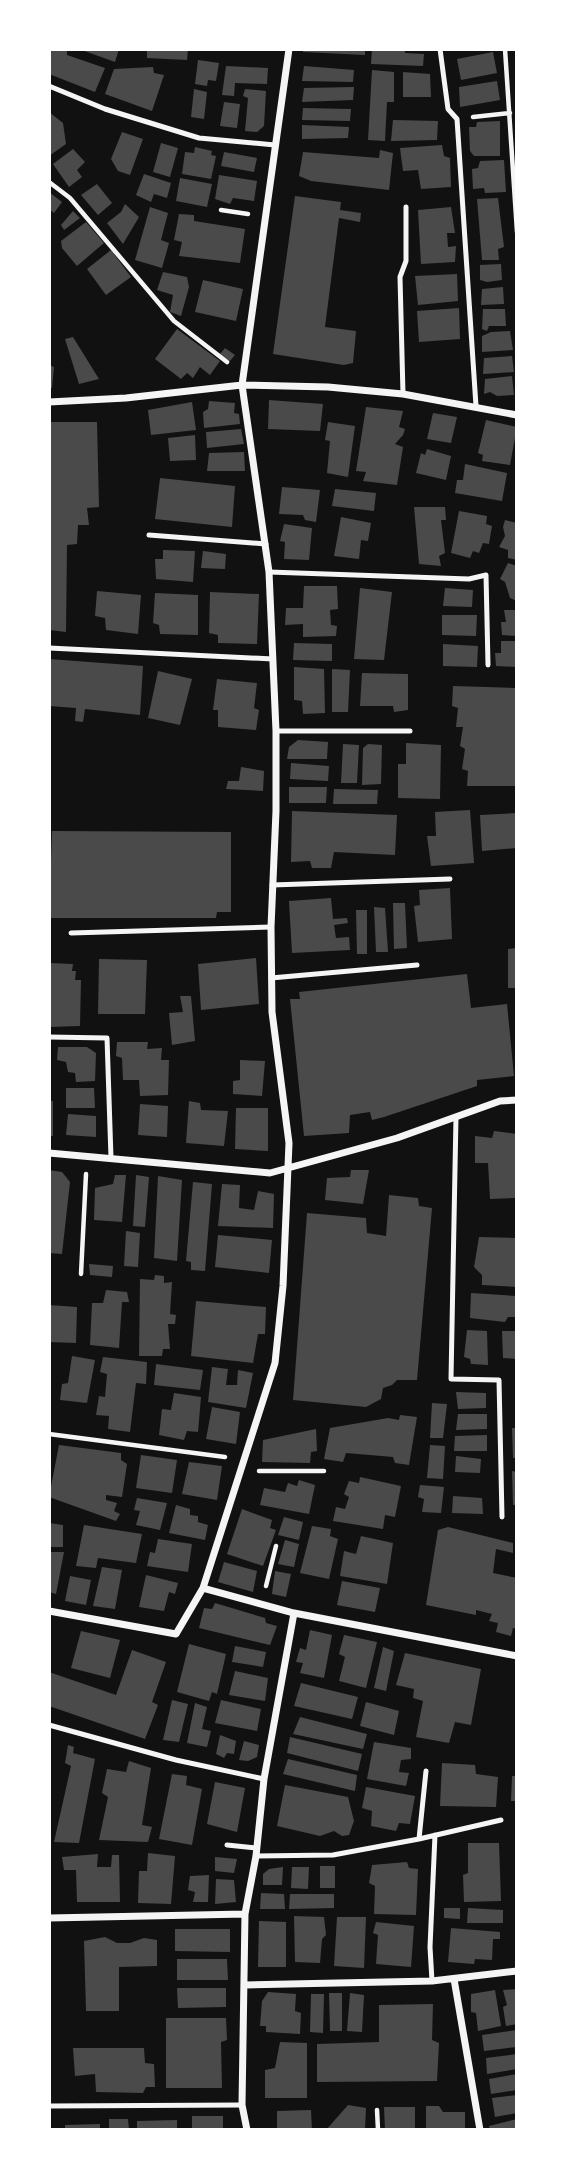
<svg xmlns="http://www.w3.org/2000/svg" width="566" height="2179" viewBox="0 0 566 2179" font-family="'Archivo Narrow',sans-serif">
<style>
.building{fill:#4a4a4a}
.lines{fill:none;stroke-linecap:round;stroke-linejoin:round}
.path{stroke:#f5f5f5;stroke-width:4.5}
.service{stroke:#f5f5f5;stroke-width:5}
.minor{stroke:#f5f5f5;stroke-width:7}
</style>
<rect width="100%" height="100%" fill="#111"/>
<path class="building" d="M 49,49 L 67,49 L 67,55 L 105,68 L 95,92 L 49,74 Z
M 79,49 L 119,49 L 115,62 Z
M 147,49 L 188,49 L 187,60 L 147,58 Z
M 303,49 L 365,49 L 365,55 L 303,52 Z
M 372,49 L 405,49 L 405,53 L 424,54 L 423,66 L 371,64 Z
M 493,52 L 497,73 L 461,80 L 457,59 Z
M 198,60 L 219,63 L 216,81 L 208,80 L 207,86 L 195,84 Z
M 226,66 L 268,68 L 267,84 L 235,83 L 234,96 L 222,95 Z
M 304,66 L 354,70 L 353,82 L 302,81 Z
M 153,67 L 154,73 L 164,75 L 152,111 L 105,94 L 114,69 Z
M 372,70 L 394,72 L 394,102 L 387,102 L 385,141 L 368,140 Z
M 403,72 L 430,74 L 431,97 L 403,97 Z
M 497,81 L 500,100 L 460,107 L 459,87 Z
M 354,87 L 353,100 L 302,102 L 304,88 Z
M 194,89 L 207,92 L 204,119 L 191,117 Z
M 245,89 L 266,91 L 264,126 L 257,132 L 245,131 L 248,98 L 243,96 Z
M 224,102 L 240,104 L 237,128 L 220,126 Z
M 303,108 L 351,109 L 350,121 L 302,120 Z
M 49,112 L 63,123 L 66,144 L 49,156 Z
M 393,120 L 438,121 L 437,140 L 391,141 Z
M 500,121 L 500,156 L 474,156 L 470,151 L 469,127 L 476,127 L 477,122 Z
M 302,125 L 349,127 L 348,138 L 302,139 Z
M 122,132 L 143,139 L 130,175 L 118,171 L 111,159 Z
M 161,143 L 178,148 L 170,177 L 153,172 Z
M 442,145 L 444,156 L 450,158 L 451,187 L 421,189 L 418,170 L 403,171 L 400,148 Z
M 195,147 L 212,151 L 211,155 L 216,156 L 211,179 L 182,174 L 185,152 L 194,153 Z
M 73,149 L 85,162 L 77,170 L 82,177 L 69,187 L 53,164 Z
M 380,150 L 393,153 L 389,190 L 311,181 L 299,176 L 303,152 L 379,158 Z
M 224,152 L 257,158 L 254,172 L 221,166 Z
M 504,160 L 506,192 L 485,193 L 484,188 L 473,189 L 472,169 L 478,168 L 480,161 Z
M 144,174 L 171,183 L 167,198 L 154,194 L 151,202 L 136,195 Z
M 219,175 L 257,181 L 254,201 L 233,198 L 230,204 L 215,199 Z
M 180,178 L 212,184 L 207,207 L 176,201 Z
M 97,184 L 112,203 L 98,215 L 81,195 Z
M 49,192 L 62,202 L 54,213 L 49,209 Z
M 295,196 L 341,202 L 340,210 L 361,213 L 360,222 L 339,218 L 325,327 L 356,331 L 353,363 L 344,365 L 273,354 Z
M 498,198 L 504,247 L 498,249 L 499,260 L 482,260 L 477,199 Z
M 125,204 L 139,217 L 123,244 L 107,223 L 121,212 Z
M 150,207 L 168,213 L 161,240 L 169,243 L 162,268 L 135,260 Z
M 451,207 L 455,233 L 447,233 L 448,247 L 456,246 L 455,262 L 421,264 L 418,210 Z
M 73,211 L 80,218 L 64,230 L 61,225 Z
M 179,214 L 194,215 L 194,221 L 245,229 L 240,263 L 179,256 L 182,242 L 174,240 Z
M 86,222 L 104,243 L 77,266 L 62,248 L 61,241 Z
M 111,250 L 131,277 L 106,295 L 87,269 Z
M 501,264 L 502,280 L 487,282 L 480,280 L 480,265 Z
M 163,272 L 187,277 L 189,287 L 181,316 L 170,312 L 173,295 L 157,290 Z
M 457,274 L 458,301 L 418,305 L 415,276 Z
M 203,280 L 243,289 L 236,321 L 195,312 Z
M 503,287 L 504,304 L 481,305 L 482,289 Z
M 459,308 L 460,339 L 419,342 L 417,311 Z
M 483,309 L 505,309 L 506,326 L 489,326 L 487,331 L 482,329 Z
M 177,329 L 220,361 L 210,375 L 200,367 L 193,378 L 187,373 L 181,379 L 155,359 Z
M 510,331 L 513,350 L 482,352 L 482,336 L 491,332 Z
M 73,337 L 99,379 L 79,384 L 65,339 Z
M 225,348 L 235,355 L 230,361 L 220,354 Z
M 512,356 L 514,372 L 483,374 L 484,358 Z
M 49,365 L 54,367 L 52,388 L 49,388 Z
M 512,376 L 514,395 L 497,396 L 490,392 L 484,394 L 485,379 Z
M 269,400 L 323,404 L 320,431 L 268,429 Z
M 209,401 L 235,403 L 234,413 L 239,414 L 240,424 L 204,428 L 203,412 L 208,409 Z
M 192,402 L 196,430 L 151,435 L 148,410 Z
M 366,407 L 403,411 L 399,427 L 405,429 L 403,435 L 395,444 L 403,447 L 397,485 L 363,481 L 366,472 L 356,471 Z
M 433,413 L 457,417 L 451,443 L 427,439 Z
M 486,420 L 517,427 L 510,465 L 482,461 L 483,455 L 478,453 Z
M 49,422 L 97,422 L 99,507 L 87,508 L 89,525 L 78,525 L 77,544 L 67,545 L 66,632 L 49,630 Z
M 328,422 L 355,426 L 348,477 L 327,473 L 330,441 L 325,440 Z
M 241,429 L 244,444 L 207,448 L 206,432 Z
M 195,435 L 196,460 L 170,461 L 168,438 Z
M 427,449 L 451,456 L 446,480 L 416,473 L 421,453 L 425,455 Z
M 244,452 L 245,471 L 207,471 L 209,453 Z
M 465,464 L 507,473 L 502,501 L 455,493 L 457,480 L 463,480 Z
M 160,478 L 235,486 L 232,527 L 155,519 Z
M 282,487 L 320,490 L 316,522 L 305,520 L 303,515 L 279,514 Z
M 335,489 L 376,493 L 374,511 L 332,506 Z
M 414,507 L 445,507 L 446,520 L 441,520 L 445,553 L 439,556 L 441,566 L 419,564 Z
M 459,511 L 487,516 L 486,524 L 492,526 L 489,544 L 483,543 L 479,553 L 473,551 L 470,558 L 451,553 Z
M 341,517 L 371,523 L 368,541 L 361,540 L 359,559 L 334,556 Z
M 505,520 L 517,523 L 517,560 L 508,558 L 508,550 L 499,547 L 505,536 L 503,527 Z
M 284,524 L 312,528 L 309,560 L 284,559 L 285,542 L 280,541 Z
M 163,550 L 195,551 L 193,582 L 156,579 L 155,559 L 163,559 Z
M 203,551 L 226,554 L 225,569 L 201,568 Z
M 508,563 L 517,566 L 517,601 L 510,598 L 505,582 L 500,579 Z
M 304,586 L 337,586 L 338,609 L 330,610 L 331,625 L 337,626 L 336,636 L 303,637 L 303,624 L 285,625 L 286,608 L 303,608 Z
M 360,588 L 392,592 L 384,660 L 354,659 Z
M 445,588 L 473,590 L 472,607 L 443,606 Z
M 97,591 L 141,595 L 138,634 L 106,630 L 105,618 L 95,616 Z
M 210,592 L 259,594 L 257,644 L 218,643 L 218,635 L 209,633 Z
M 155,593 L 198,595 L 198,635 L 160,634 L 159,625 L 153,623 Z
M 504,610 L 517,610 L 517,636 L 502,635 L 501,622 L 506,622 Z
M 442,615 L 477,615 L 476,636 L 442,635 Z
M 501,641 L 517,641 L 517,667 L 496,666 L 495,653 L 501,653 Z
M 294,643 L 332,644 L 332,661 L 293,660 Z
M 443,644 L 478,646 L 477,667 L 443,666 Z
M 49,659 L 143,666 L 140,715 L 85,709 L 83,722 L 75,721 L 76,708 L 49,706 Z
M 294,667 L 324,669 L 325,713 L 303,714 L 302,701 L 294,700 Z
M 332,669 L 350,670 L 348,712 L 332,712 Z
M 158,671 L 192,679 L 180,725 L 148,718 Z
M 362,673 L 408,674 L 408,710 L 394,712 L 393,706 L 360,706 Z
M 217,679 L 257,683 L 254,708 L 259,710 L 256,730 L 218,727 L 218,710 L 213,710 Z
M 453,686 L 517,688 L 517,786 L 467,786 L 468,771 L 462,769 L 465,749 L 460,746 L 463,727 L 456,727 L 458,708 L 452,706 Z
M 298,740 L 328,742 L 327,759 L 287,759 L 289,747 Z
M 406,743 L 441,745 L 440,799 L 398,798 L 398,764 L 406,764 Z
M 343,744 L 359,745 L 357,783 L 341,783 Z
M 368,744 L 382,745 L 381,784 L 362,785 L 363,748 Z
M 291,763 L 329,766 L 328,781 L 290,779 Z
M 241,767 L 264,771 L 263,791 L 226,789 L 228,781 L 239,781 Z
M 289,787 L 327,787 L 326,803 L 289,803 Z
M 334,789 L 378,790 L 377,804 L 333,804 Z
M 470,810 L 474,863 L 431,866 L 427,836 L 436,836 L 435,812 Z
M 292,811 L 397,815 L 395,855 L 334,852 L 331,868 L 312,868 L 310,861 L 291,862 Z
M 517,813 L 517,848 L 482,851 L 480,815 Z
M 52,831 L 231,832 L 231,912 L 217,912 L 216,918 L 49,918 Z
M 450,888 L 452,939 L 418,942 L 414,906 L 420,905 L 419,890 Z
M 331,898 L 333,919 L 347,918 L 348,923 L 334,925 L 336,938 L 349,937 L 350,950 L 292,953 L 289,901 Z
M 393,903 L 405,903 L 407,948 L 394,949 Z
M 374,907 L 385,908 L 388,952 L 376,952 Z
M 356,910 L 367,910 L 367,954 L 357,954 Z
M 517,948 L 517,988 L 508,988 L 508,949 Z
M 256,958 L 259,1004 L 201,1010 L 198,964 Z
M 99,959 L 147,960 L 145,1014 L 98,1014 Z
M 49,963 L 73,964 L 72,971 L 76,971 L 75,980 L 81,980 L 80,1026 L 49,1027 Z
M 467,974 L 471,1008 L 507,1004 L 514,1076 L 477,1080 L 477,1086 L 384,1117 L 372,1120 L 370,1112 L 350,1115 L 349,1133 L 304,1136 L 290,999 L 300,999 L 299,992 Z
M 180,996 L 191,996 L 195,1041 L 172,1045 L 169,1013 L 183,1012 Z
M 117,1042 L 148,1042 L 147,1049 L 162,1048 L 161,1060 L 169,1060 L 168,1095 L 140,1096 L 139,1080 L 123,1080 L 122,1058 L 116,1056 Z
M 58,1047 L 87,1047 L 96,1053 L 95,1081 L 76,1082 L 75,1073 L 68,1072 L 66,1062 L 57,1060 Z
M 240,1060 L 265,1061 L 262,1096 L 233,1094 L 233,1081 L 240,1080 Z
M 66,1088 L 94,1088 L 95,1108 L 66,1108 Z
M 49,1101 L 53,1101 L 53,1136 L 49,1136 Z
M 189,1101 L 200,1103 L 201,1110 L 228,1111 L 224,1146 L 186,1143 Z
M 140,1104 L 168,1106 L 167,1137 L 138,1135 Z
M 236,1108 L 268,1108 L 268,1151 L 235,1149 Z
M 68,1114 L 96,1116 L 96,1137 L 66,1135 Z
M 494,1131 L 517,1134 L 517,1198 L 490,1199 L 488,1163 L 475,1163 L 475,1136 L 492,1138 Z
M 49,1170 L 62,1172 L 70,1182 L 62,1254 L 49,1253 Z
M 351,1170 L 369,1170 L 363,1204 L 325,1200 L 327,1178 L 350,1177 Z
M 115,1175 L 126,1175 L 122,1222 L 94,1220 L 95,1188 L 113,1184 Z
M 136,1175 L 149,1177 L 145,1227 L 133,1226 Z
M 158,1176 L 182,1180 L 177,1261 L 154,1258 Z
M 193,1182 L 212,1184 L 205,1271 L 191,1270 L 191,1262 L 186,1261 Z
M 222,1184 L 240,1185 L 239,1208 L 254,1210 L 258,1191 L 274,1194 L 273,1228 L 218,1226 Z
M 389,1195 L 418,1198 L 419,1206 L 432,1208 L 417,1380 L 397,1380 L 392,1385 L 383,1388 L 381,1399 L 366,1407 L 293,1400 L 307,1213 L 366,1218 L 367,1233 L 386,1236 Z
M 126,1231 L 140,1233 L 138,1267 L 124,1266 Z
M 218,1235 L 272,1240 L 269,1273 L 215,1267 Z
M 479,1237 L 517,1238 L 517,1287 L 482,1285 L 482,1275 L 474,1267 Z
M 89,1264 L 113,1266 L 112,1277 L 90,1275 Z
M 155,1275 L 164,1276 L 164,1283 L 172,1282 L 170,1314 L 176,1315 L 175,1324 L 168,1324 L 170,1349 L 163,1349 L 162,1356 L 139,1356 L 140,1279 L 154,1280 Z
M 106,1290 L 127,1292 L 129,1302 L 122,1302 L 119,1348 L 90,1345 L 92,1303 L 103,1303 Z
M 471,1293 L 517,1296 L 517,1317 L 508,1317 L 505,1322 L 470,1318 Z
M 196,1301 L 266,1307 L 265,1334 L 258,1334 L 253,1363 L 191,1356 Z
M 49,1305 L 77,1307 L 76,1343 L 49,1342 Z
M 467,1330 L 487,1331 L 488,1365 L 471,1364 L 470,1359 L 464,1357 Z
M 502,1331 L 517,1331 L 517,1359 L 503,1358 Z
M 72,1356 L 95,1360 L 87,1403 L 60,1400 L 62,1384 L 68,1383 Z
M 103,1357 L 147,1362 L 146,1384 L 136,1383 L 130,1432 L 108,1429 L 109,1416 L 96,1415 L 99,1396 L 105,1397 L 107,1374 L 100,1372 Z
M 156,1364 L 203,1370 L 200,1390 L 154,1385 Z
M 212,1367 L 228,1369 L 226,1385 L 237,1385 L 238,1370 L 253,1373 L 246,1408 L 208,1402 Z
M 456,1392 L 486,1393 L 486,1408 L 458,1409 Z
M 174,1393 L 201,1397 L 198,1432 L 187,1431 L 184,1440 L 159,1435 L 162,1409 L 171,1410 Z
M 432,1403 L 447,1404 L 443,1438 L 430,1438 Z
M 212,1407 L 240,1412 L 236,1444 L 206,1439 Z
M 458,1414 L 487,1414 L 487,1429 L 456,1430 Z
M 400,1415 L 417,1417 L 409,1465 L 395,1463 L 393,1457 L 346,1453 L 343,1462 L 324,1459 L 330,1428 L 388,1418 L 399,1420 Z
M 512,1428 L 517,1428 L 517,1458 L 513,1458 Z
M 316,1429 L 317,1451 L 311,1452 L 310,1463 L 262,1462 L 263,1440 Z
M 487,1435 L 487,1451 L 454,1451 L 455,1436 Z
M 59,1445 L 121,1453 L 121,1460 L 127,1464 L 122,1497 L 106,1495 L 106,1500 L 117,1503 L 114,1511 L 120,1514 L 116,1521 L 49,1497 Z
M 430,1445 L 445,1446 L 443,1479 L 427,1478 Z
M 141,1455 L 177,1460 L 172,1493 L 136,1488 Z
M 456,1456 L 481,1459 L 480,1473 L 455,1472 Z
M 189,1462 L 222,1466 L 217,1500 L 182,1494 Z
M 512,1471 L 517,1472 L 517,1505 L 513,1505 Z
M 360,1477 L 401,1486 L 395,1517 L 385,1515 L 383,1529 L 333,1521 L 336,1507 L 345,1509 L 349,1497 L 344,1494 L 349,1481 L 359,1483 Z
M 299,1480 L 315,1485 L 309,1514 L 260,1505 L 264,1488 L 285,1492 L 288,1483 L 297,1486 Z
M 420,1485 L 444,1487 L 441,1513 L 422,1512 L 424,1499 L 418,1497 Z
M 453,1496 L 482,1498 L 483,1514 L 452,1513 Z
M 137,1498 L 167,1503 L 160,1530 L 136,1525 L 140,1511 L 134,1510 Z
M 176,1505 L 190,1509 L 190,1515 L 198,1516 L 198,1522 L 208,1525 L 205,1540 L 169,1533 Z
M 242,1509 L 272,1520 L 270,1528 L 276,1530 L 263,1566 L 227,1554 Z
M 284,1517 L 303,1522 L 299,1540 L 278,1535 Z
M 49,1523 L 63,1525 L 63,1547 L 49,1547 Z
M 84,1525 L 142,1534 L 136,1563 L 98,1558 L 96,1568 L 76,1566 Z
M 312,1526 L 331,1529 L 330,1536 L 338,1539 L 329,1579 L 300,1573 Z
M 448,1527 L 513,1543 L 513,1553 L 496,1549 L 493,1573 L 517,1578 L 517,1629 L 513,1628 L 511,1636 L 496,1632 L 498,1623 L 489,1621 L 492,1614 L 476,1610 L 476,1615 L 426,1605 L 438,1530 Z
M 361,1536 L 393,1543 L 387,1584 L 340,1576 L 344,1551 L 356,1554 Z
M 158,1539 L 192,1544 L 188,1572 L 147,1566 L 150,1552 L 155,1553 Z
M 285,1540 L 299,1544 L 294,1567 L 278,1564 Z
M 49,1552 L 64,1552 L 56,1594 L 49,1592 Z
M 224,1562 L 257,1571 L 253,1592 L 218,1582 Z
M 102,1567 L 122,1570 L 115,1609 L 93,1606 Z
M 275,1571 L 291,1574 L 286,1597 L 272,1594 Z
M 146,1575 L 178,1583 L 175,1594 L 169,1592 L 164,1611 L 139,1607 Z
M 70,1576 L 91,1580 L 86,1605 L 65,1601 Z
M 342,1581 L 380,1588 L 375,1612 L 337,1605 Z
M 215,1603 L 265,1618 L 266,1623 L 277,1626 L 270,1645 L 199,1628 L 204,1608 L 212,1609 Z
M 310,1630 L 332,1635 L 324,1678 L 300,1673 L 303,1663 L 296,1662 L 300,1648 L 306,1650 Z
M 81,1631 L 120,1640 L 110,1678 L 71,1668 Z
M 344,1635 L 377,1642 L 366,1688 L 339,1681 L 345,1657 L 339,1654 Z
M 189,1644 L 226,1654 L 217,1694 L 212,1692 L 209,1701 L 177,1692 Z
M 235,1646 L 266,1652 L 263,1667 L 232,1662 Z
M 383,1647 L 394,1651 L 386,1691 L 374,1688 Z
M 132,1650 L 166,1662 L 152,1702 L 158,1705 L 145,1739 L 49,1706 L 49,1672 L 116,1695 Z
M 405,1653 L 481,1669 L 471,1725 L 455,1722 L 449,1743 L 416,1737 L 423,1701 L 413,1698 L 414,1689 L 396,1685 Z
M 235,1671 L 268,1678 L 265,1701 L 229,1695 Z
M 301,1683 L 358,1697 L 352,1719 L 294,1706 Z
M 172,1700 L 188,1704 L 179,1742 L 163,1740 Z
M 221,1700 L 261,1709 L 257,1731 L 215,1723 Z
M 366,1702 L 399,1711 L 394,1735 L 360,1726 Z
M 195,1703 L 207,1707 L 202,1729 L 211,1731 L 207,1747 L 187,1743 Z
M 300,1717 L 367,1734 L 363,1749 L 293,1734 Z
M 220,1735 L 236,1741 L 234,1754 L 227,1753 L 224,1758 L 216,1754 Z
M 290,1737 L 362,1754 L 358,1771 L 287,1753 Z
M 244,1741 L 259,1745 L 257,1757 L 248,1761 L 239,1760 Z
M 374,1742 L 411,1748 L 411,1759 L 401,1760 L 399,1772 L 409,1773 L 406,1786 L 367,1779 Z
M 68,1745 L 74,1747 L 73,1753 L 95,1759 L 79,1843 L 54,1842 L 71,1766 L 65,1763 Z
M 288,1759 L 357,1775 L 355,1791 L 283,1774 Z
M 129,1761 L 151,1768 L 142,1825 L 152,1827 L 148,1842 L 99,1840 L 108,1797 L 102,1793 L 107,1769 L 126,1772 Z
M 442,1763 L 475,1765 L 476,1774 L 498,1777 L 496,1807 L 440,1806 Z
M 172,1774 L 187,1776 L 186,1785 L 202,1789 L 192,1845 L 159,1839 Z
M 512,1776 L 517,1776 L 517,1801 L 511,1801 Z
M 215,1782 L 245,1788 L 237,1832 L 207,1824 Z
M 285,1785 L 348,1797 L 354,1821 L 349,1835 L 342,1836 L 334,1831 L 320,1836 L 277,1826 Z
M 366,1787 L 415,1796 L 410,1824 L 399,1823 L 396,1831 L 371,1826 L 372,1811 L 362,1808 Z
M 468,1843 L 499,1843 L 501,1901 L 464,1902 L 463,1875 L 468,1873 Z
M 148,1853 L 175,1856 L 171,1904 L 138,1903 L 139,1871 L 147,1871 Z
M 98,1854 L 97,1867 L 111,1867 L 112,1855 L 119,1855 L 120,1902 L 77,1902 L 76,1870 L 64,1870 L 62,1857 Z
M 215,1857 L 237,1859 L 234,1873 L 215,1871 Z
M 407,1862 L 409,1868 L 418,1869 L 416,1915 L 374,1914 L 375,1886 L 369,1883 L 372,1865 Z
M 320,1866 L 335,1866 L 335,1888 L 320,1888 Z
M 283,1867 L 282,1885 L 263,1885 L 263,1874 L 269,1869 Z
M 292,1867 L 309,1867 L 308,1889 L 291,1888 Z
M 209,1875 L 208,1902 L 193,1902 L 195,1892 L 188,1890 L 190,1876 Z
M 216,1879 L 234,1880 L 236,1902 L 215,1904 Z
M 261,1893 L 284,1894 L 285,1909 L 260,1909 Z
M 290,1894 L 334,1894 L 334,1908 L 289,1909 Z
M 444,1908 L 460,1908 L 460,1919 L 444,1918 Z
M 468,1908 L 503,1910 L 503,1923 L 467,1923 Z
M 294,1916 L 324,1917 L 326,1935 L 322,1939 L 320,1963 L 295,1962 Z
M 337,1917 L 366,1917 L 364,1968 L 334,1966 Z
M 259,1921 L 286,1922 L 286,1967 L 258,1967 Z
M 376,1922 L 414,1926 L 411,1967 L 376,1964 L 378,1935 L 373,1933 Z
M 451,1928 L 500,1932 L 500,1939 L 493,1939 L 492,1960 L 475,1959 L 474,1964 L 448,1962 Z
M 175,1929 L 230,1929 L 230,1952 L 175,1951 Z
M 105,1937 L 117,1943 L 130,1943 L 144,1938 L 157,1940 L 157,1966 L 119,1967 L 119,2011 L 86,2011 L 84,1941 Z
M 177,1959 L 227,1959 L 228,1980 L 177,1980 Z
M 177,1988 L 226,1988 L 226,2007 L 178,2008 Z
M 517,1989 L 517,2024 L 506,2026 L 503,2007 L 507,2005 L 503,1990 Z
M 495,1990 L 501,2026 L 478,2031 L 476,2013 L 471,2012 L 471,1994 Z
M 268,1992 L 296,1994 L 295,2011 L 301,2013 L 300,2034 L 266,2032 L 266,2026 L 260,2026 L 262,2001 Z
M 329,1993 L 342,1993 L 342,2031 L 330,2031 Z
M 350,1993 L 364,1995 L 362,2032 L 347,2031 Z
M 311,1994 L 324,1994 L 323,2033 L 310,2032 Z
M 433,2004 L 432,2040 L 439,2043 L 437,2081 L 317,2082 L 317,2044 L 379,2042 L 379,2005 Z
M 166,2018 L 226,2018 L 227,2040 L 221,2042 L 222,2088 L 166,2088 Z
M 517,2030 L 517,2047 L 484,2051 L 482,2035 Z
M 280,2042 L 307,2043 L 307,2098 L 265,2098 L 265,2070 L 275,2068 Z
M 73,2048 L 144,2048 L 145,2063 L 154,2064 L 155,2087 L 146,2087 L 143,2093 L 96,2092 L 95,2074 L 75,2076 Z
M 517,2054 L 517,2069 L 487,2074 L 486,2058 Z
M 517,2074 L 517,2090 L 491,2094 L 489,2079 Z
M 517,2095 L 517,2113 L 495,2117 L 492,2098 Z
M 348,2105 L 366,2108 L 365,2130 L 326,2130 Z
M 426,2106 L 439,2106 L 443,2112 L 465,2112 L 465,2128 L 426,2130 Z
M 384,2107 L 415,2107 L 415,2129 L 385,2130 Z
M 311,2110 L 312,2130 L 277,2130 L 277,2111 Z
M 192,2116 L 223,2116 L 223,2128 L 228,2130 L 192,2130 Z
M 109,2119 L 128,2119 L 129,2130 L 109,2130 Z
M 517,2119 L 517,2130 L 490,2130 L 489,2126 Z
M 177,2120 L 177,2130 L 137,2130 L 137,2121 Z
M 100,2124 L 100,2130 L 65,2130 L 65,2125 Z"/>
<g class="lines">
<path class="path" d="M 505,49 L 517,232
M 473,117 L 510,113
M 49,182 L 70,198 L 174,321 L 227,362
M 221,210 L 248,214
M 81,1274 L 86,1174
M 49,1434 L 225,1457
M 259,1471 L 324,1471
M 266,1586 L 276,1546
M 377,2110 L 378,2130"/>
<path class="service" d="M 440,49 L 448,109 L 457,119 L 476,406
M 49,86 L 105,109 L 199,138 L 275,145
M 403,394 L 400,277 L 406,261 L 406,207
M 149,535 L 266,544
M 269,572 L 469,579 L 486,575 L 488,665
M 49,648 L 273,659
M 276,731 L 410,731
M 272,885 L 450,879
M 71,933 L 271,927
M 271,978 L 417,965
M 49,1037 L 107,1038 L 111,1158
M 456,1117 L 451,1379 L 499,1380 L 502,1517
M 49,1725 L 176,1760 L 264,1779
M 419,1839 L 426,1771
M 227,1845 L 257,1848
M 256,1856 L 333,1855 L 419,1839 L 501,1820
M 432,1981 L 430,1947 L 435,1835
M 49,2106 L 242,2105"/>
<path class="minor" d="M 49,402 L 126,398 L 242,385 L 328,387 L 403,394 L 517,415
M 49,1153 L 270,1173 L 397,1138 L 500,1101 L 517,1100
M 203,1588 L 294,1613 L 517,1656
M 49,1611 L 176,1634 L 203,1588 L 275,1363 L 283,1286 L 289,1143 L 272,1012 L 271,927 L 276,811 L 276,731 L 269,572 L 242,385 L 289,49
M 49,1918 L 245,1914
M 454,1979 L 480,2130
M 245,1985 L 432,1981 L 517,1971
M 247,2130 L 242,2105 L 245,1914 L 256,1856 L 264,1779 L 294,1613"/>
</g>
<rect width="566" height="2179" fill="none" stroke="#ffffff" stroke-width="102"/>
</svg>
